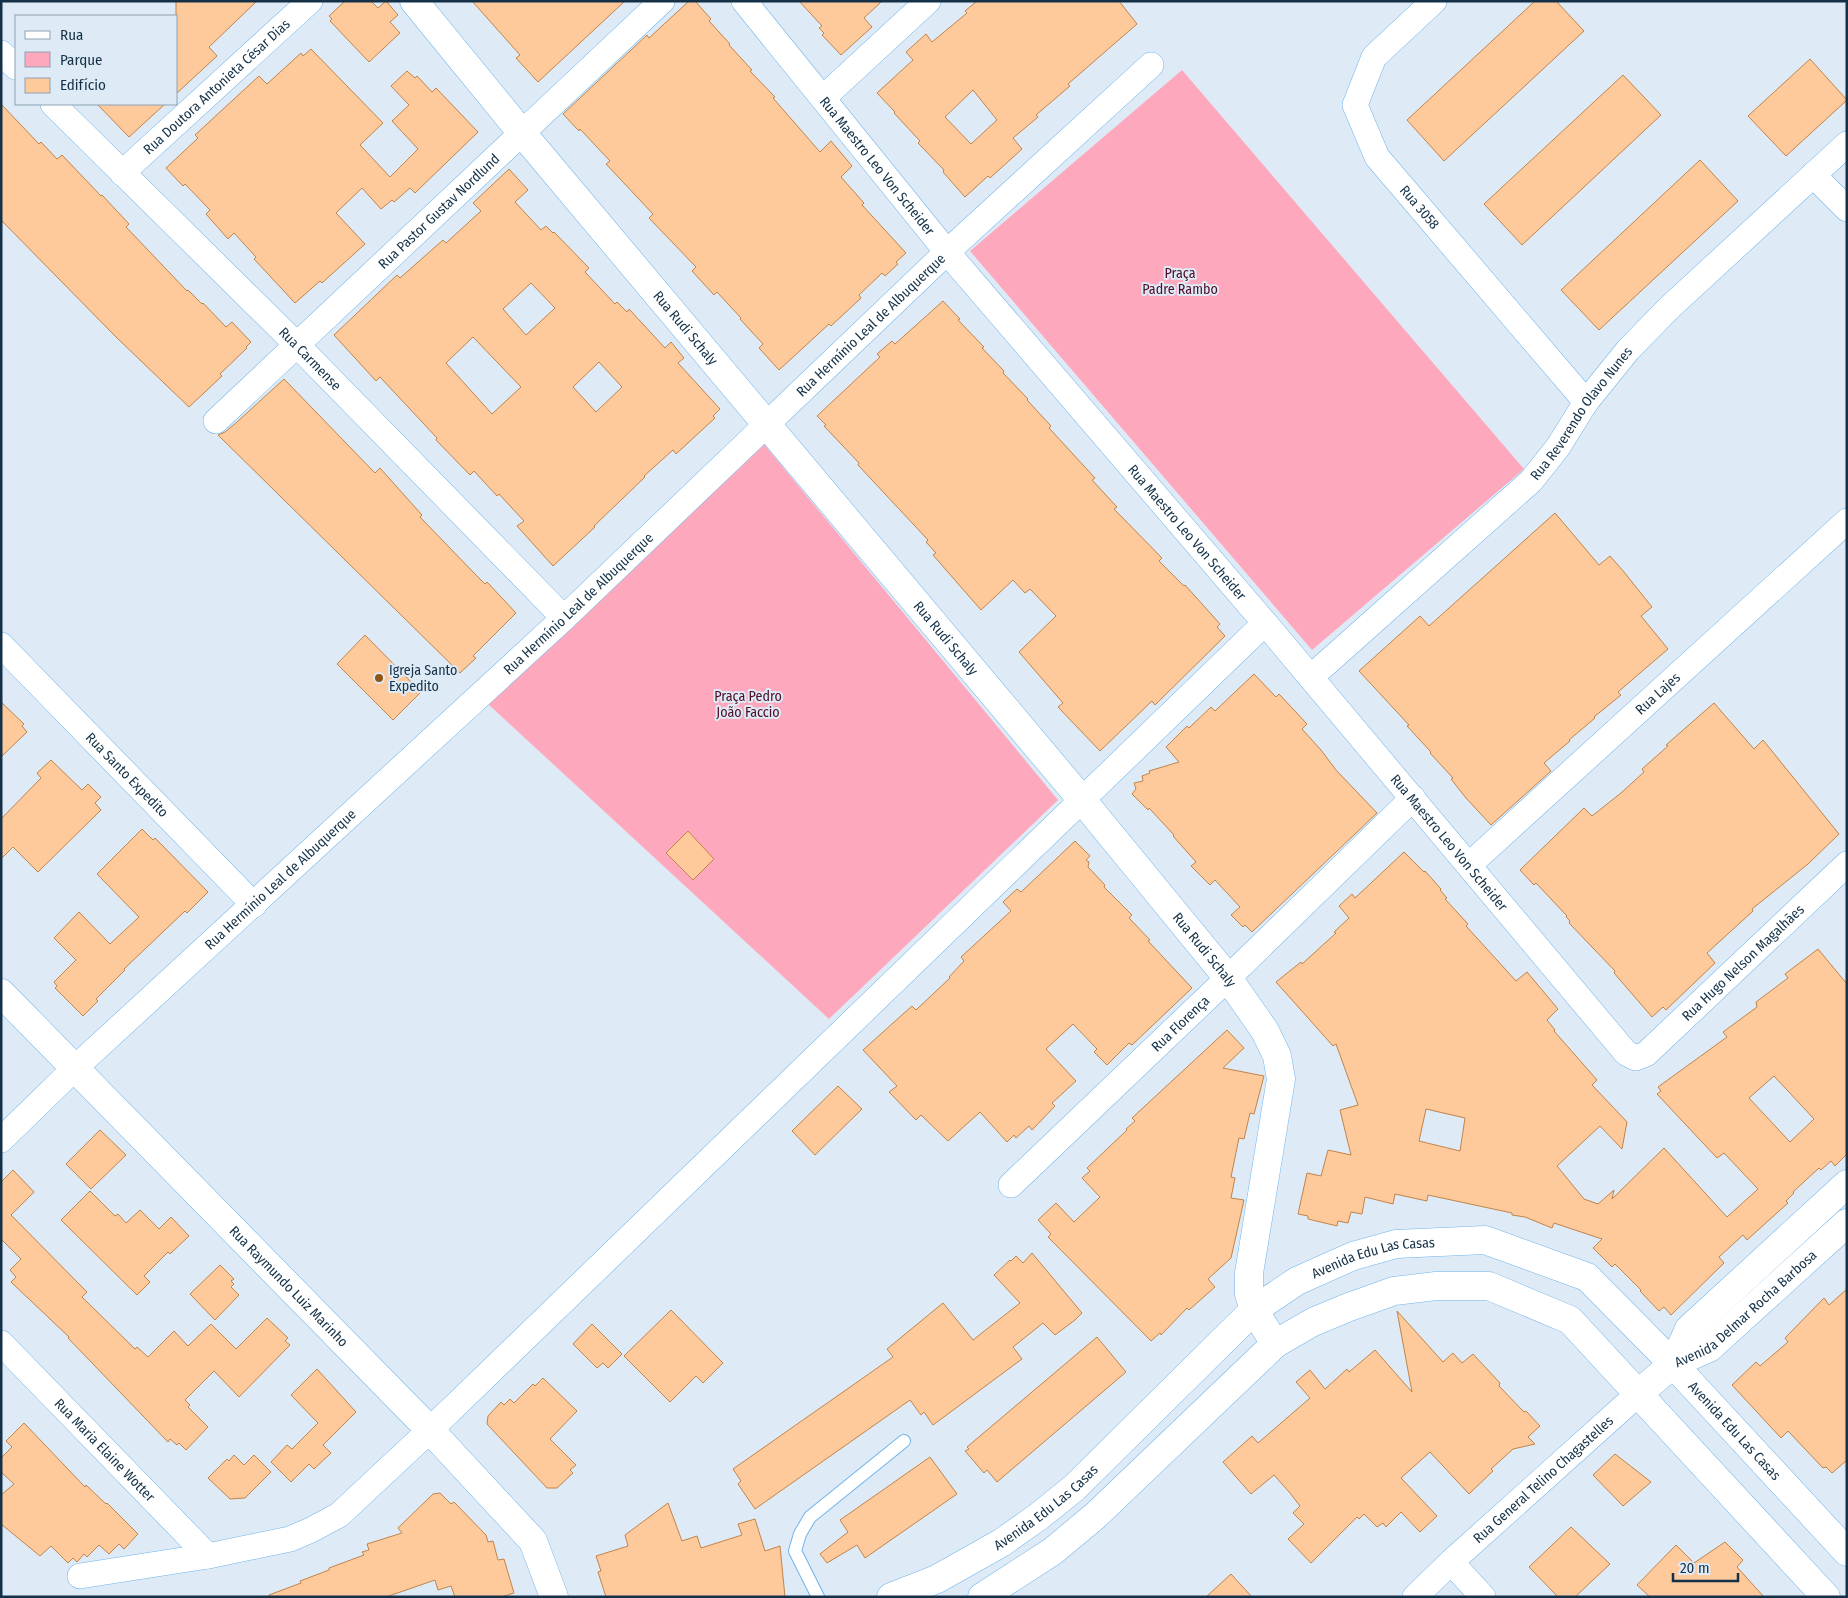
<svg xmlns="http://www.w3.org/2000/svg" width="1848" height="1598" viewBox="0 0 1848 1598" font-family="'Fira Sans Condensed',sans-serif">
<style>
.green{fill:#fea8be}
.building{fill:#fec99b;stroke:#c1844a;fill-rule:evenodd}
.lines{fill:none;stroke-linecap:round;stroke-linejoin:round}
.service-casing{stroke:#6fb5ec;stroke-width:14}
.minor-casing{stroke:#6fb5ec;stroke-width:26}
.tertiary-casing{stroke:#6fb5ec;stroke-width:29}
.service{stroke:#fff;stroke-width:12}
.minor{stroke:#fff;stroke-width:25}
.tertiary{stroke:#fff;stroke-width:28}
.poi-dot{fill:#8f5512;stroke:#deebf7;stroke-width:2}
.labels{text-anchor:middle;stroke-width:4;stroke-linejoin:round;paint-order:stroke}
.street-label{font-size:14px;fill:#143147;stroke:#deebf7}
.park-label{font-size:14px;fill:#4f0d26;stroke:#deebf7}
.poi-label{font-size:14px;fill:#143147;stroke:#deebf7;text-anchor:start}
</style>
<rect width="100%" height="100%" fill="#deebf7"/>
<path class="green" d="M 1182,70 L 1524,469 L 1312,650 L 970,251 Z
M 763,443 L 1058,800 L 829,1019 L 487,703 Z"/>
<path class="building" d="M 176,1 L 257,1 L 209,47 L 217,56 L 176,94 Z
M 345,1 L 371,1 L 378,8 L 386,1 L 398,15 L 390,22 L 400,33 L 369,62 L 330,21 L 332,19 L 329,16 Z
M 472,1 L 625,1 L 538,82 L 516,58 L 520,55 Z
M 689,1 L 695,1 L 711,19 L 709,21 L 730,44 L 729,45 L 752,70 L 750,71 L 775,97 L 773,98 L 820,152 L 831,141 L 852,166 L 841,177 L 864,203 L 862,205 L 906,253 L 896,262 L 898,264 L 885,276 L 882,273 L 859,295 L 861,298 L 831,326 L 829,324 L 779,370 L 759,348 L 763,344 L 740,319 L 741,318 L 717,292 L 714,295 L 692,271 L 696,267 L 649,218 L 653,214 L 606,164 L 610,161 L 580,129 L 579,131 L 563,114 L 647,35 L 649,38 Z
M 799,1 L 882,1 L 864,18 L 872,27 L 841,55 L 822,35 L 824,33 L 819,28 L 822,26 Z
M 977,1 L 1119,1 L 1137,24 L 1068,84 L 1070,86 L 1036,115 L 1038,117 L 1013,138 L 1022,149 L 990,178 L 988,176 L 965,197 L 943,172 L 944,170 L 918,143 L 920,141 L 894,113 L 895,112 L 877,93 L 913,60 L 906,52 L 926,34 L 932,42 L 967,13 L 965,11 ZM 973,90 L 997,120 L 971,144 L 945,117 Z
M 1535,1 L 1556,1 L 1584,31 L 1444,161 L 1407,120 Z
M 311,49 L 383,123 L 360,145 L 390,177 L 418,149 L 392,121 L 409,105 L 391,86 L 407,71 L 415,78 L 417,76 L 432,92 L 436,88 L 478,132 L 415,193 L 410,188 L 394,202 L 392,200 L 381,209 L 362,188 L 336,213 L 365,244 L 322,283 L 320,281 L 295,303 L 254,259 L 256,257 L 234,233 L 228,239 L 206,214 L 210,210 L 185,184 L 183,186 L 166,168 L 198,138 L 195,135 L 259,76 L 267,84 L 301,53 L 303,56 Z
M 1810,59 L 1847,100 L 1786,156 L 1748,116 Z
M 1623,75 L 1661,115 L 1522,245 L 1484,204 Z
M 1,104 L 39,144 L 41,142 L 57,159 L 62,155 L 101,196 L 102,195 L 129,224 L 126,227 L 187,291 L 188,290 L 202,304 L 203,303 L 226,327 L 232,322 L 251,342 L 246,347 L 247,348 L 220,374 L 222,376 L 189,407 L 116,337 L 1,220 Z
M 97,104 L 165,104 L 129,137 Z
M 1700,160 L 1738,201 L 1599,330 L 1561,290 Z
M 509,169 L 528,190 L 515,202 L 541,230 L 546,226 L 553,233 L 554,232 L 589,268 L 585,272 L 615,304 L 617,302 L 627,312 L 629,309 L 665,348 L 671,342 L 684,358 L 678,363 L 720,409 L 713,416 L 715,418 L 676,454 L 673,450 L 644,476 L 645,477 L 594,526 L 595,527 L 553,566 L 517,526 L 524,521 L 499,494 L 497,496 L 474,471 L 470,475 L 436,440 L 437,438 L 380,377 L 376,381 L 334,335 L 397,275 L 400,278 L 443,240 L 446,243 L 481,211 L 473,203 ZM 531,283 L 555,308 L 526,335 L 503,309 ZM 473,337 L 521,387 L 492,414 L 446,363 ZM 599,362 L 622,387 L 596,412 L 573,387 Z
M 943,301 L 960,319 L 958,320 L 984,347 L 982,348 L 1004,371 L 1003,373 L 1028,399 L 1027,400 L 1051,426 L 1049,428 L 1095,478 L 1092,480 L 1117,507 L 1114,509 L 1162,558 L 1159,561 L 1184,586 L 1185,585 L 1220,624 L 1217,627 L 1225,636 L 1155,705 L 1152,701 L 1100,751 L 1058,707 L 1063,703 L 1019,652 L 1056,616 L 1030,589 L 1025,593 L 1013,580 L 981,610 L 933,555 L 936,553 L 926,542 L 928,540 L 858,465 L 859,463 L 824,426 L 826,425 L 817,416 L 880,357 L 877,354 L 892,341 L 895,344 Z
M 284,379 L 375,473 L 380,468 L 422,515 L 420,517 L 475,574 L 485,584 L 487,582 L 516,613 L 473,656 L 476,658 L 460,673 L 218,435 L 225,432 L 237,422 Z
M 1555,513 L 1599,565 L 1610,556 L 1624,572 L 1652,607 L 1641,616 L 1668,649 L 1618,692 L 1621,695 L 1594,717 L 1595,718 L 1569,740 L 1570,741 L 1544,763 L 1551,771 L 1491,825 L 1466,798 L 1451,779 L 1453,778 L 1430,753 L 1431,752 L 1407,726 L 1409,725 L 1359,671 L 1420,616 L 1429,626 Z
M 365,635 L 421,692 L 393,720 L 337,664 Z
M 1254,674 L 1276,697 L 1279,694 L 1307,724 L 1302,729 L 1321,750 L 1336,770 L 1377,813 L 1252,932 L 1245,925 L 1243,927 L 1231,915 L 1240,907 L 1215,880 L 1210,885 L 1191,866 L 1196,862 L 1173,836 L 1174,835 L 1149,808 L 1148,810 L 1132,794 L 1136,789 L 1134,783 L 1143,781 L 1142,776 L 1150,773 L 1149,771 L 1179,762 L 1166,747 L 1187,726 L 1189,728 L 1211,707 L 1215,711 Z
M 1,702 L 24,724 L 22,726 L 27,732 L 1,757 Z
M 1714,703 L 1754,749 L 1763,740 L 1839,834 L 1808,864 L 1752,909 L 1753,911 L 1707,953 L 1715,963 L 1666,1010 L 1663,1007 L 1652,1017 L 1614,973 L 1615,971 L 1569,923 L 1570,921 L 1566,917 L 1567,916 L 1536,883 L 1534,885 L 1520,870 L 1584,808 L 1592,816 L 1621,793 L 1644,772 L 1642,769 L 1668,746 L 1666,745 Z
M 51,760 L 82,790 L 88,784 L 101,797 L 95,803 L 101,810 L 38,872 L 13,847 L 1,859 L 1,819 L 41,778 L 37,773 Z
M 142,829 L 153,840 L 155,838 L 208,892 L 187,913 L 185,911 L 124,969 L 125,970 L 96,999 L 98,1001 L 83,1016 L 55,988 L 57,986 L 54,982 L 76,960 L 54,938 L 79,912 L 110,944 L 139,917 L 97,874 Z
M 688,831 L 714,859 L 693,880 L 666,853 Z
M 1075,841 L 1090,856 L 1086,860 L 1089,862 L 1088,867 L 1105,885 L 1104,887 L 1132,915 L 1129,918 L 1150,940 L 1148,941 L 1192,988 L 1132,1045 L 1129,1043 L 1107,1065 L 1094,1052 L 1097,1049 L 1073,1024 L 1046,1049 L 1076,1081 L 1052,1103 L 1055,1106 L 1032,1130 L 1029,1126 L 1016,1138 L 1014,1135 L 1007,1142 L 980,1112 L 948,1141 L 921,1115 L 916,1120 L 889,1092 L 897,1086 L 863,1050 L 912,1006 L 916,1010 L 950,978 L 949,977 L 964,961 L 961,957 L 1011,911 L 1003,902 L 1017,889 L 1021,892 Z
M 1404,852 L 1424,872 L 1425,871 L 1441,889 L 1440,890 L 1447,898 L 1445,899 L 1468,924 L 1466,926 L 1516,981 L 1527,972 L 1558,1009 L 1547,1020 L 1555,1030 L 1554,1031 L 1597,1080 L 1592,1085 L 1627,1122 L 1622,1149 L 1600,1126 L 1557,1166 L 1584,1199 L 1598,1204 L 1614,1190 L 1612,1199 L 1664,1148 L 1727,1217 L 1758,1189 L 1724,1153 L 1717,1158 L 1657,1094 L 1661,1091 L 1658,1087 L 1727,1037 L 1723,1032 L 1757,1007 L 1756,1002 L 1788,978 L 1785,974 L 1818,949 L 1847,984 L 1847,1154 L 1835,1166 L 1831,1161 L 1821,1170 L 1819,1168 L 1793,1192 L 1794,1193 L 1786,1201 L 1788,1203 L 1747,1240 L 1743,1235 L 1719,1257 L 1724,1263 L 1671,1315 L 1664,1307 L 1659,1311 L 1640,1291 L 1641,1290 L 1615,1264 L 1612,1267 L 1593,1248 L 1602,1239 L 1554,1223 L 1552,1228 L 1525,1217 L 1512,1215 L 1512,1213 L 1428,1195 L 1427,1201 L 1395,1194 L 1393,1204 L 1365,1197 L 1362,1214 L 1351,1212 L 1348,1223 L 1338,1221 L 1337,1226 L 1308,1219 L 1308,1216 L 1298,1214 L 1307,1173 L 1321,1176 L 1328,1150 L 1351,1155 L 1340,1110 L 1358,1105 L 1336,1044 L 1333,1046 L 1276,982 L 1301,962 L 1302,964 L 1336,933 L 1334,932 L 1349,918 L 1339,906 L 1352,894 L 1355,898 ZM 1774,1076 L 1814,1119 L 1790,1142 L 1749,1098 ZM 1426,1109 L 1465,1118 L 1460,1151 L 1419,1141 Z
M 1227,1030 L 1244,1048 L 1223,1068 L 1264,1076 L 1254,1114 L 1250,1113 L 1244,1139 L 1239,1138 L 1231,1177 L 1235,1178 L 1231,1198 L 1244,1200 L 1231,1258 L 1208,1279 L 1215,1287 L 1189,1310 L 1187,1308 L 1161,1335 L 1160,1333 L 1151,1341 L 1048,1237 L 1051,1234 L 1038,1220 L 1056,1203 L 1074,1222 L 1100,1197 L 1082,1178 L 1090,1171 L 1087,1168 L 1127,1130 L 1126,1129 L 1135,1121 L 1132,1118 Z
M 838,1086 L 862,1109 L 815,1155 L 792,1131 Z
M 100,1130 L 126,1155 L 91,1189 L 66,1164 Z
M 13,1170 L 34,1192 L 11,1215 L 87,1292 L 82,1297 L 135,1349 L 137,1347 L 148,1357 L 174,1331 L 188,1346 L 211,1324 L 236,1349 L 267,1318 L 288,1338 L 285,1341 L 290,1345 L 239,1397 L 214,1371 L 185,1400 L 190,1405 L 188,1407 L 208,1427 L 186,1450 L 179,1443 L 177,1445 L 170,1439 L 168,1442 L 68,1338 L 69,1337 L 11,1282 L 16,1277 L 10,1270 L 21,1259 L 1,1239 L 1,1182 Z
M 90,1191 L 115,1216 L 118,1214 L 126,1223 L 140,1210 L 159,1229 L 171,1217 L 189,1236 L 170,1254 L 168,1252 L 144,1276 L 150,1282 L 137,1295 L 61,1220 Z
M 1032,1253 L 1082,1313 L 1075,1320 L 1055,1335 L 1043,1323 L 1013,1347 L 1022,1359 L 933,1425 L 924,1412 L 921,1415 L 910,1400 L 755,1509 L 738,1484 L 741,1481 L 733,1469 L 893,1357 L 887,1349 L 943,1303 L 973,1340 L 1020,1303 L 994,1275 L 1010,1260 L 1011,1261 L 1016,1256 L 1023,1263 Z
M 220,1265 L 234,1279 L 231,1281 L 234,1284 L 231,1287 L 239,1295 L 215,1320 L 190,1294 Z
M 1847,1289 L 1847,1460 L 1832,1473 L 1826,1467 L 1823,1468 L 1788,1431 L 1781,1438 L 1732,1385 L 1756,1362 L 1760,1366 L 1788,1342 L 1785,1338 L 1824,1298 L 1829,1305 Z
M 671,1310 L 723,1363 L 703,1383 L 696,1376 L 670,1402 L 624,1356 Z
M 1397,1311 L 1443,1362 L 1453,1353 L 1462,1363 L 1473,1354 L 1500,1383 L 1499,1386 L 1524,1412 L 1526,1411 L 1540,1426 L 1528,1437 L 1535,1444 L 1513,1449 L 1491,1469 L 1493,1471 L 1469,1494 L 1430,1452 L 1401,1478 L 1437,1516 L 1420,1532 L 1401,1512 L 1386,1527 L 1383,1523 L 1377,1527 L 1364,1514 L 1359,1519 L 1357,1517 L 1311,1563 L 1288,1539 L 1304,1524 L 1293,1513 L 1300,1506 L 1290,1493 L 1274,1475 L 1251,1494 L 1223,1462 L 1252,1436 L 1258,1443 L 1310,1398 L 1296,1382 L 1310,1370 L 1325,1389 L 1347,1369 L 1349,1372 L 1375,1350 L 1412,1392 Z
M 592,1324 L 622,1354 L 608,1368 L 603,1363 L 597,1368 L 573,1344 Z
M 1097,1337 L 1126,1372 L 997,1482 L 987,1470 L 984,1473 L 965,1451 L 969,1449 L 967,1447 Z
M 317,1369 L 356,1412 L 323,1445 L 331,1453 L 314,1469 L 309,1464 L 291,1482 L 271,1462 L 287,1445 L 292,1449 L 318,1423 L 291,1395 Z
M 543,1378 L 577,1411 L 550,1439 L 576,1465 L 570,1470 L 573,1473 L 557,1488 L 547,1488 L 487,1424 L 488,1416 L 501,1402 L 504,1405 L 510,1399 L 514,1403 L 533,1384 L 535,1386 Z
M 24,1423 L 85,1487 L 86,1485 L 106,1504 L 107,1503 L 138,1534 L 124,1549 L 119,1544 L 109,1554 L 99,1545 L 87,1557 L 84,1554 L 77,1562 L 73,1558 L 68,1563 L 51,1546 L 40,1556 L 1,1524 L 1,1495 L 14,1484 L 1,1472 L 1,1458 L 12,1447 L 6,1441 Z
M 1615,1454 L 1651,1482 L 1623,1506 L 1593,1475 Z
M 234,1455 L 244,1465 L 254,1455 L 271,1472 L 245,1498 L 230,1499 L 208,1478 L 227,1459 L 229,1461 Z
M 930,1457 L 957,1494 L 865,1558 L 857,1545 L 827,1563 L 820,1554 L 848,1532 L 840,1520 Z
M 440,1493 L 451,1504 L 454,1502 L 486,1535 L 488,1542 L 493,1541 L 498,1560 L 504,1559 L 514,1593 L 501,1597 L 455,1597 L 451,1586 L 438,1590 L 435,1580 L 386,1597 L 269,1597 L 269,1595 L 301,1583 L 300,1581 L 329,1570 L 329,1568 L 364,1555 L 362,1552 L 369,1550 L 367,1544 L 402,1533 L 398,1528 L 433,1494 Z
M 668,1503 L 682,1541 L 697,1536 L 701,1548 L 742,1535 L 738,1524 L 755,1519 L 765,1551 L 780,1546 L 785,1597 L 606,1597 L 598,1572 L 601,1571 L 596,1556 L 628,1546 L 625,1535 Z
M 1571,1527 L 1610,1564 L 1575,1597 L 1558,1597 L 1529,1567 Z
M 1725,1542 L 1743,1560 L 1737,1567 L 1764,1597 L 1650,1597 L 1637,1585 L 1676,1545 L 1694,1563 Z
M 1231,1574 L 1252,1597 L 1206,1597 Z"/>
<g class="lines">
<defs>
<path id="service" d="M 818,1597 L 795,1551 L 800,1534 L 810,1517 L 904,1441"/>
<g id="minor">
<path id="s1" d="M 744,1 L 947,252 L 1265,623 L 1626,1053 L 1636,1058 L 1646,1054 L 1847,864"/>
<path id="s2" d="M 1434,1 L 1374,57 L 1355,105 L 1377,157 L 1586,402"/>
<path d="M 1,53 L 16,67"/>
<path d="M 823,98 L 928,1"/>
<path id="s3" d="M 53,104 L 296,344 L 564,618"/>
<path id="s4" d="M 122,173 L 310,1"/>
<path d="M 1813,175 L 1847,209"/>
<path id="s5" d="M 216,421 L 662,1"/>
<path id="s6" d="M 1,645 L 254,905"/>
<path id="s7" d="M 1311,677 L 1531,481 L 1558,447 L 1586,402 L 1628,350 L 1669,308 L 1847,144"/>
<path id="s8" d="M 1469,865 L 1847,521"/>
<path id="s9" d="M 1,1140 L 75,1068 L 564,618 L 947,252 L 1151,65"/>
<path id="s10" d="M 1011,1185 L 1228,978 L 1413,798"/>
<path id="s11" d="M 1,1343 L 208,1556"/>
<path d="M 1451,1562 L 1483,1597"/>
<path d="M 80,1576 L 208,1556 L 290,1539 L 311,1530 L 339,1515 L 430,1430 L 1265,623"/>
<path id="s12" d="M 1415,1597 L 1451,1562 L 1638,1394"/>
</g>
<g id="tertiary">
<path id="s13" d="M 414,1 L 522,133 L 1082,800 L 1228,978 L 1265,1031 L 1277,1056 L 1281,1079 L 1249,1273 L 1249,1294 L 1254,1310 L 1275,1344"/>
<path id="s14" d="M 1,993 L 430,1430 L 533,1541 L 554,1597"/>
<path d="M 1673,1364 L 1689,1329 L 1847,1184"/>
<path id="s15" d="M 1638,1394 L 1673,1364 L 1709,1348 L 1847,1223"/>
<path id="s16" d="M 891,1597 L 937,1579 L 1001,1543 L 1038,1517 L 1074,1488 L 1254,1310 L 1297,1281 L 1353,1256 L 1396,1244 L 1485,1240 L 1587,1277 L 1673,1364 L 1847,1552"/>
<path d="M 982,1597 L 1053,1551 L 1095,1516 L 1275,1344 L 1313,1322 L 1349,1307 L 1394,1291 L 1436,1286 L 1489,1286 L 1570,1320 L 1826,1597"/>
</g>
</defs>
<use href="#service" class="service-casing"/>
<use href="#minor" class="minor-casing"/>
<use href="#tertiary" class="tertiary-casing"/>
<use href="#service" class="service"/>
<use href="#minor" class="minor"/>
<use href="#tertiary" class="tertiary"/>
</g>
<circle class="poi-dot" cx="379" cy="678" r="5"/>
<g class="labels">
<g class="street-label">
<text dy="5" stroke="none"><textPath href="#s4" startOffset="128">Rua Doutora Antonieta César Dias</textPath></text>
<text dy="5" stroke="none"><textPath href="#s1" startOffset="212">Rua Maestro Leo Von Scheider</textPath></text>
<text dy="5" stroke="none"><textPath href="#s2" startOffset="256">Rua 3058</textPath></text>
<text dy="5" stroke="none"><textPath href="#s5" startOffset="306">Rua Pastor Gustav Nordlund</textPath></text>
<text dy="5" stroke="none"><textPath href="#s9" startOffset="1192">Rua Hermínio Leal de Albuquerque</textPath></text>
<text dy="5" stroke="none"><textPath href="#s13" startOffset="425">Rua Rudi Schaly</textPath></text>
<text dy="5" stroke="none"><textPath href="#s3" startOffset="362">Rua Carmense</textPath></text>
<text dy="5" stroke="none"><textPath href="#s7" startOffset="379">Rua Reverendo Olavo Nunes</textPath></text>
<text dy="5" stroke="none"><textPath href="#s1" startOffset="692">Rua Maestro Leo Von Scheider</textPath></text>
<text dy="5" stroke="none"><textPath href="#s9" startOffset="788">Rua Hermínio Leal de Albuquerque</textPath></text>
<text dy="5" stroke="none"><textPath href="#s13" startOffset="830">Rua Rudi Schaly</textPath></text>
<text dy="5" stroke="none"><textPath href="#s8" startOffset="255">Rua Lajes</textPath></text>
<text dy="5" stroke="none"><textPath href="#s6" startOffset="181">Rua Santo Expedito</textPath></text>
<text dy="5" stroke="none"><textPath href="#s1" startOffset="1098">Rua Maestro Leo Von Scheider</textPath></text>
<text dy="5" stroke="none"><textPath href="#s9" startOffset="382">Rua Hermínio Leal de Albuquerque</textPath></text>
<text dy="5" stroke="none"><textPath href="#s13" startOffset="1235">Rua Rudi Schaly</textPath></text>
<text dy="5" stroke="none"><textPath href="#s1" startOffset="1528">Rua Hugo Nelson Magalhães</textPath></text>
<text dy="5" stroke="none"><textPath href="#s10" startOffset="234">Rua Florença</textPath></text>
<text dy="5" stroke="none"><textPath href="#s16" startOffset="600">Avenida Edu Las Casas</textPath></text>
<text dy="5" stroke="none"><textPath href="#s14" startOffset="411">Rua Raymundo Luiz Marinho</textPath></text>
<text dy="5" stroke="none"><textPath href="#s15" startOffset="138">Avenida Delmar Rocha Barbosa</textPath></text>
<text dy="5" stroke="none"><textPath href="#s16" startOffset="1036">Avenida Edu Las Casas</textPath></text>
<text dy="5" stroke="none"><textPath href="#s11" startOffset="149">Rua Maria Elaine Wotter</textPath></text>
<text dy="5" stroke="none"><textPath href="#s12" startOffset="174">Rua General Telino Chagastelles</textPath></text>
<text dy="5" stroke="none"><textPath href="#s16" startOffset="180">Avenida Edu Las Casas</textPath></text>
</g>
<g class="park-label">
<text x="1180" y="278">Praça<tspan x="1180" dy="16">Padre Rambo</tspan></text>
<text x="748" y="701">Praça Pedro<tspan x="748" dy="16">João Faccio</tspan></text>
</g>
<g class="poi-label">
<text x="389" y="675">Igreja Santo<tspan x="389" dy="16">Expedito</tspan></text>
</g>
</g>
<rect width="1848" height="1598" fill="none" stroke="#143147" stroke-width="5"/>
<rect x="15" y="15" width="162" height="90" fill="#deebf7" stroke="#8da1b1"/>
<rect x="25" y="31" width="25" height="8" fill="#ffffff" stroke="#8da1b1"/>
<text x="60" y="40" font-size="15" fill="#143147">Rua</text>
<rect x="25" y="52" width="25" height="15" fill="#fea8be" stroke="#8da1b1"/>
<text x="60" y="65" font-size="15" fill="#143147">Parque</text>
<rect x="25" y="78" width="25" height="15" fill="#fec99b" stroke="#8da1b1"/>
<text x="60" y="90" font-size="15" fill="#143147">Edifício</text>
<path d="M1673 1573v8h65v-8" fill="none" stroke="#143147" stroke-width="2.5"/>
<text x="1680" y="1573" font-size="15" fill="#143147" stroke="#deebf7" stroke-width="4" paint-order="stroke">20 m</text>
</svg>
